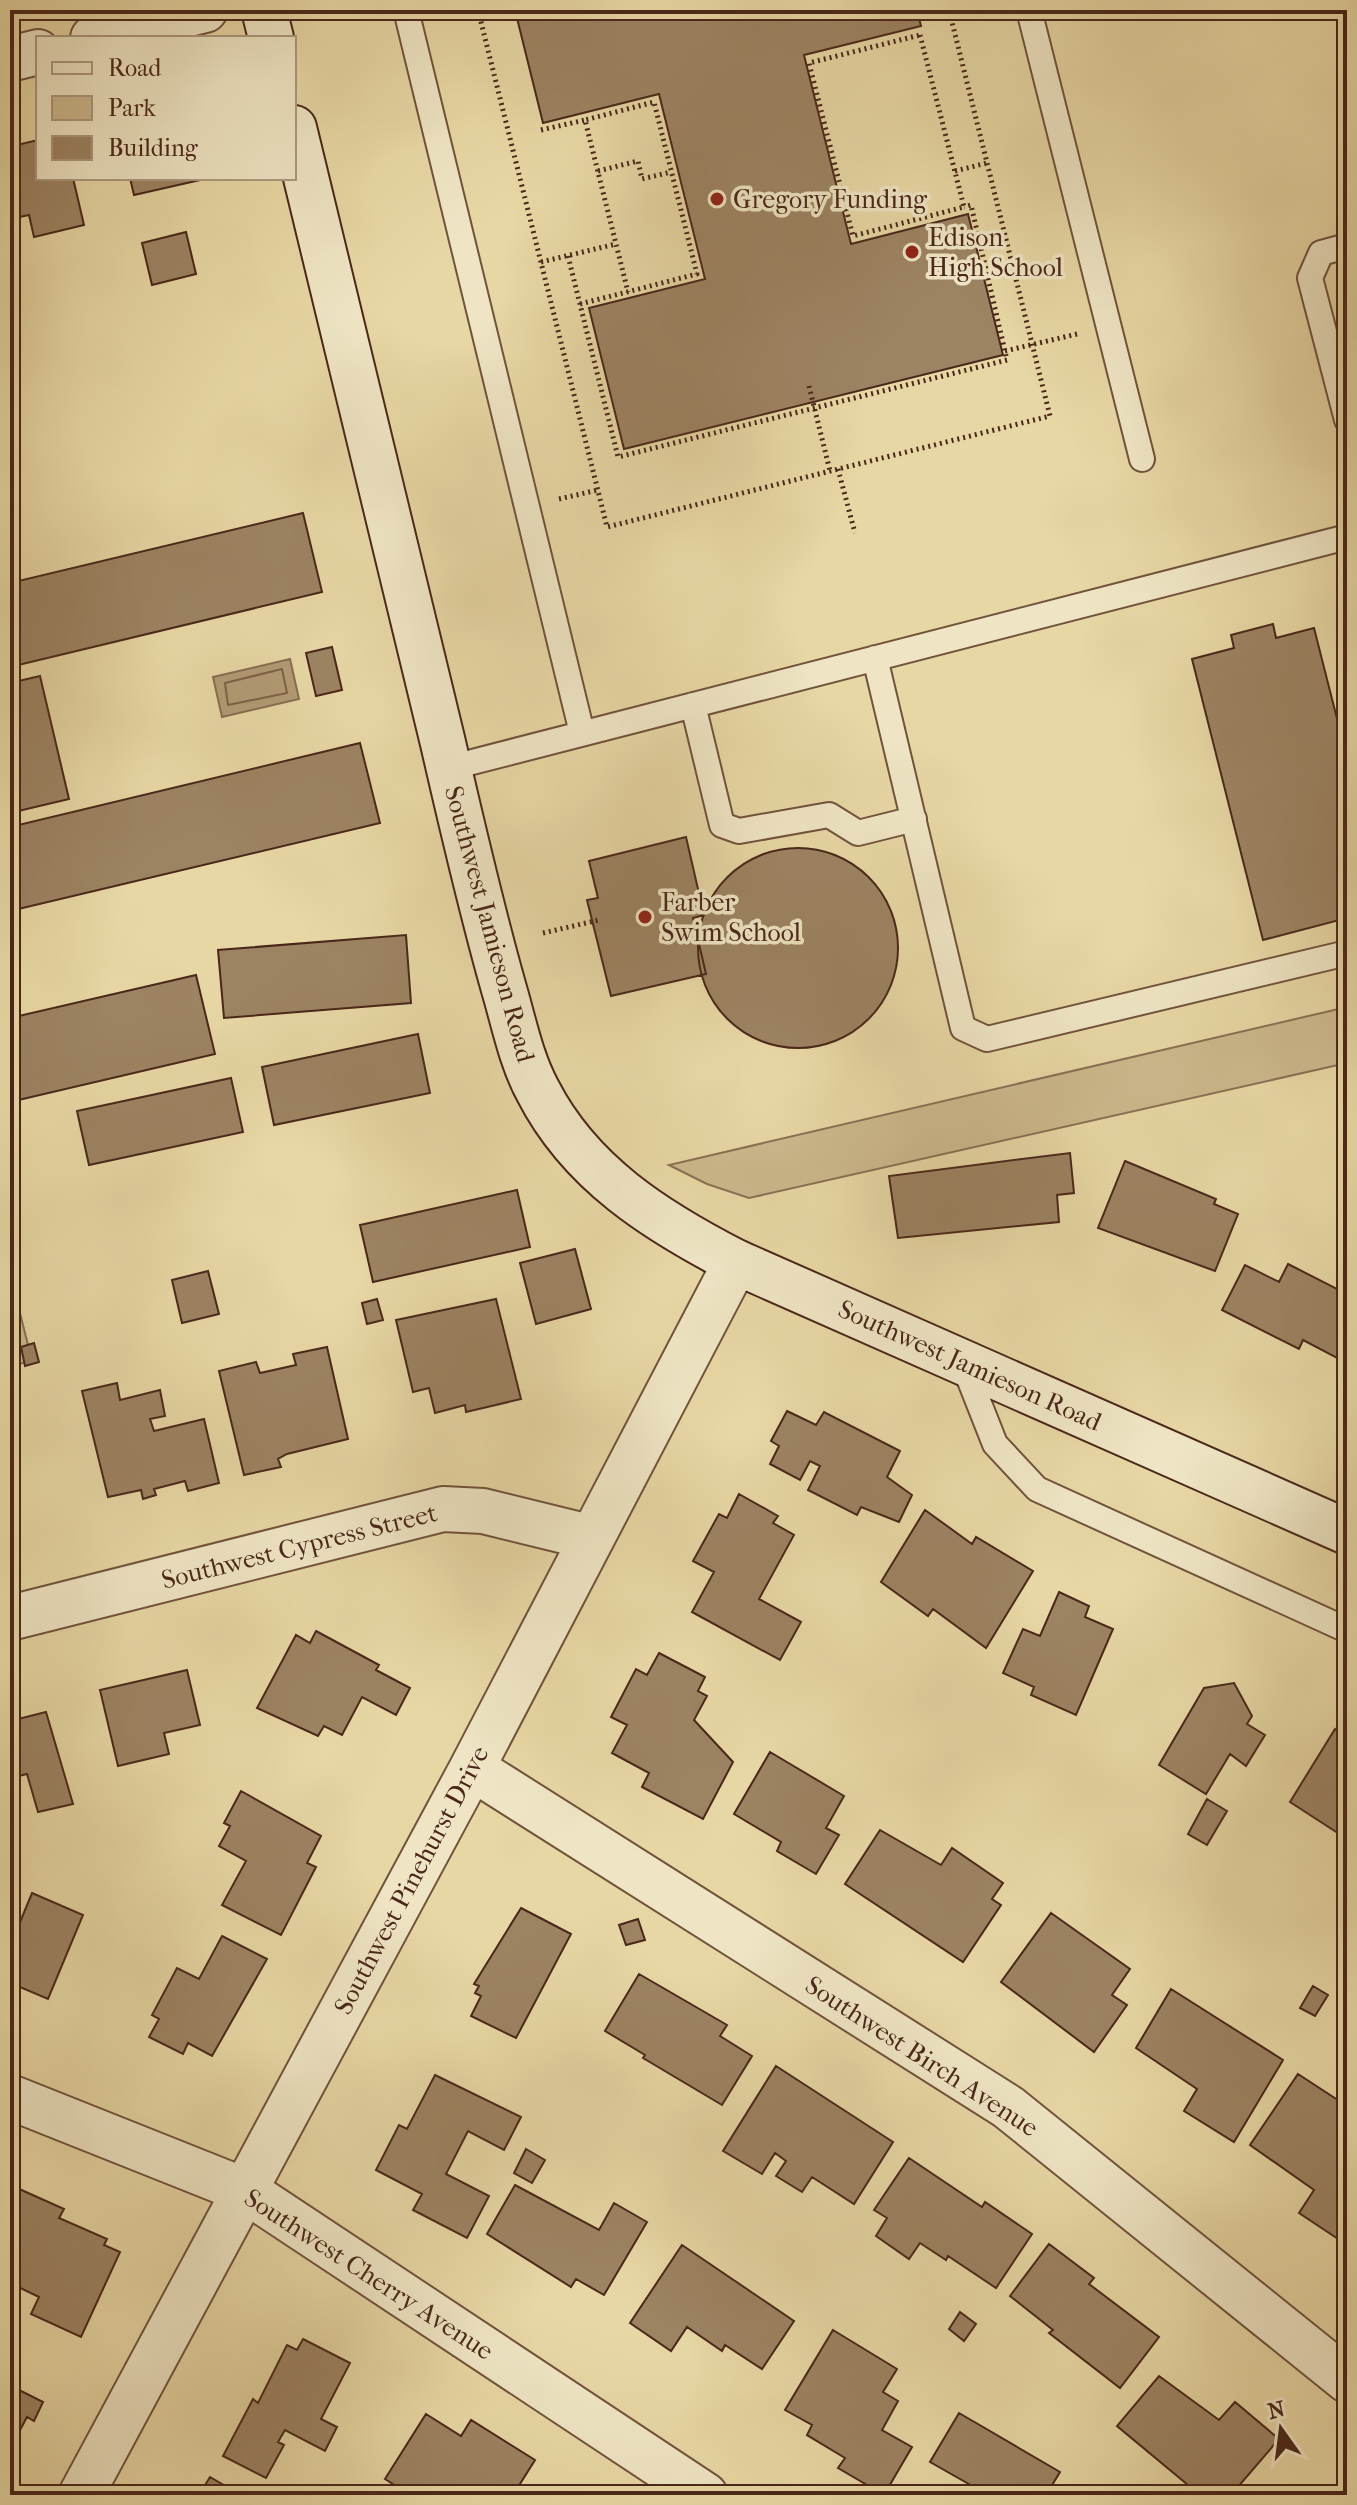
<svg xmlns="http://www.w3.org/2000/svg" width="1357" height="2505" viewBox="0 0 1357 2505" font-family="'IM FELL French Canon',serif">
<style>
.green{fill:#ccb98d;stroke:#8b7054;stroke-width:2}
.water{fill:#b29b75;stroke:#886d51;stroke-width:2}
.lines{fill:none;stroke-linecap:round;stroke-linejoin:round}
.shore{stroke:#7e6148;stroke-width:2}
.building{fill:#9c8362;stroke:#4a271a;stroke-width:2}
.lane-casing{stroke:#71533c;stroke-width:28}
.street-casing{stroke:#71533c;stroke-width:48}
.secondary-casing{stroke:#4a271a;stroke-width:48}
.path{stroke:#4a271a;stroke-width:5;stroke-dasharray:2 4;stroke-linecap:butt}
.lane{stroke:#efe5c4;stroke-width:24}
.street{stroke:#efe5c4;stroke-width:44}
.secondary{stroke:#efe5c4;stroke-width:44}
.poi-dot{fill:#8f2418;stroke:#efe5c4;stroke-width:3}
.labels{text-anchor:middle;stroke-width:7;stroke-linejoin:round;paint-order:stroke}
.poi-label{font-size:26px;fill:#4a271a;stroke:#efe5c4;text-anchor:start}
.street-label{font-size:26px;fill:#4a271a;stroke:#efe5c4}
</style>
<rect width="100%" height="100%" fill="#e7d7a4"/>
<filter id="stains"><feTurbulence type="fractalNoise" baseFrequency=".0025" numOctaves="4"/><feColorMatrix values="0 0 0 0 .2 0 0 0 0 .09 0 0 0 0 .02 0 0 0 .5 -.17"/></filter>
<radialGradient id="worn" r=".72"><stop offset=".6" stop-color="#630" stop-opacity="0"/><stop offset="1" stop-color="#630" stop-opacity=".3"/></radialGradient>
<path class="green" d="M 1347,1007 L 1347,1063 L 749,1198 L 707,1184 L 669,1165 Z
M 10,1273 L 32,1361 L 10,1366 Z"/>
<path class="water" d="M 290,659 L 299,699 L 222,717 L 213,677 Z"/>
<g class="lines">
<path class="shore" d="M 282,669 L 287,693 L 228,705 L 225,683 Z"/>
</g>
<path class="building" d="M 515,10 L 917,10 L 921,26 L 804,55 L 851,244 L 968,214 L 1003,355 L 624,449 L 589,308 L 705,279 L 659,94 L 543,123 Z
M 38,140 L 38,178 L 73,178 L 84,225 L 34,237 L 29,215 L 10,219 L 10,161 L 20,159 L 17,145 Z
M 130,178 L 209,178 L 134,195 Z
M 186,232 L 196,274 L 152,285 L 142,243 Z
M 303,513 L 322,592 L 10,667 L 10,583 Z
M 1273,624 L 1276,638 L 1314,628 L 1347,758 L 1347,918 L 1263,940 L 1192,659 L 1234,648 L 1231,635 Z
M 332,647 L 342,690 L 316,696 L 306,653 Z
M 40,676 L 69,799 L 10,813 L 10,683 Z
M 360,743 L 380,823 L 10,911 L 10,827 Z
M 686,837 L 704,915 L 693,918 L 706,974 L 611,996 L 587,900 L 598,898 L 589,861 Z
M698 948a100 100 0 1 1 200 0a100 100 0 1 1-200 0Z
M 406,935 L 411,1003 L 224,1018 L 218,950 Z
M 196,975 L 215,1054 L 10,1102 L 10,1018 Z
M 418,1034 L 430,1093 L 274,1125 L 262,1067 Z
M 231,1078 L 243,1132 L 89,1165 L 77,1111 Z
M 1070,1153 L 1074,1193 L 1057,1195 L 1059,1222 L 898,1238 L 889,1176 Z
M 1125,1161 L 1216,1199 L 1214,1204 L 1238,1214 L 1215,1271 L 1098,1228 Z
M 517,1190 L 530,1247 L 373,1282 L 360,1225 Z
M 575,1249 L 591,1309 L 536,1324 L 520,1263 Z
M 1288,1264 L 1347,1294 L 1347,1342 L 1339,1359 L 1303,1340 L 1299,1349 L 1222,1310 L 1245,1265 L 1279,1282 Z
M 208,1271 L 219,1314 L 182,1323 L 172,1280 Z
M 377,1299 L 383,1320 L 367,1324 L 362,1303 Z
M 496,1299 L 521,1399 L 466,1412 L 465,1405 L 435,1413 L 429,1388 L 413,1392 L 396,1320 Z
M 34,1343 L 39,1362 L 25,1366 L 21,1347 Z
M 327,1347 L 348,1439 L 287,1454 L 278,1459 L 281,1467 L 244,1475 L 219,1371 L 256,1362 L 260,1373 L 296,1365 L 293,1354 Z
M 117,1383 L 120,1400 L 160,1390 L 165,1416 L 150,1419 L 154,1431 L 204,1419 L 219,1483 L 188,1491 L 185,1481 L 154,1489 L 156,1495 L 143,1499 L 141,1490 L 108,1497 L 82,1391 Z
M 787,1411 L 816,1425 L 824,1412 L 900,1451 L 887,1477 L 912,1495 L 899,1522 L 861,1507 L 857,1515 L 808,1490 L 820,1466 L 810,1461 L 800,1480 L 770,1464 L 779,1446 L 771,1441 Z
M 739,1494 L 778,1516 L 773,1523 L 794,1535 L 759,1599 L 801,1622 L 780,1660 L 692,1612 L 714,1572 L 693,1561 L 719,1514 L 727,1518 Z
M 925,1510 L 972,1544 L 976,1537 L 1033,1571 L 986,1648 L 933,1609 L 928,1616 L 881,1582 Z
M 1059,1592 L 1089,1606 L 1085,1617 L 1113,1629 L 1076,1715 L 1031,1695 L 1034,1687 L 1003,1673 L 1023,1629 L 1040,1636 Z
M 316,1631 L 379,1665 L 376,1670 L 410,1688 L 396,1715 L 362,1697 L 342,1735 L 324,1726 L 318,1736 L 257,1708 L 296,1635 L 310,1643 Z
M 659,1653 L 705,1677 L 698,1691 L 707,1696 L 694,1720 L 733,1762 L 703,1819 L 642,1787 L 649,1773 L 612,1753 L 627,1725 L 611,1717 L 636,1669 L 647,1675 Z
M 187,1670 L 200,1725 L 164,1733 L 169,1754 L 118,1766 L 100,1690 Z
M 1234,1683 L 1252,1716 L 1247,1724 L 1265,1735 L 1246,1766 L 1230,1754 L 1206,1794 L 1159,1765 L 1204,1688 Z
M 46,1712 L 73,1804 L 38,1812 L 27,1774 L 10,1778 L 10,1721 Z
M 1335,1729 L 1347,1737 L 1347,1839 L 1290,1802 Z
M 770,1752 L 844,1796 L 826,1828 L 839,1835 L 816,1874 L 777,1851 L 781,1842 L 734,1814 Z
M 241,1791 L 321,1836 L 307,1863 L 316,1867 L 281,1935 L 222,1905 L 246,1861 L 219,1846 L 230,1826 L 224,1823 Z
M 1207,1799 L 1227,1811 L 1207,1845 L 1188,1834 Z
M 880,1830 L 941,1865 L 952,1848 L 1003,1883 L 992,1899 L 1001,1905 L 963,1962 L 845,1884 Z
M 32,1893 L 83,1915 L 48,1999 L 13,1984 L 10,1992 L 10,1923 L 18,1927 Z
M 521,1908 L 571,1934 L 516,2038 L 471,2016 L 481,1996 L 475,1993 L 479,1986 L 474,1984 Z
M 1051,1913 L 1130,1969 L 1112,1995 L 1127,2005 L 1094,2052 L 1001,1982 Z
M 638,1919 L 645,1940 L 626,1945 L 619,1925 Z
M 222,1936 L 267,1959 L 212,2056 L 188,2043 L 183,2054 L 149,2037 L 159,2019 L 152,2015 L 177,1968 L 199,1979 Z
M 639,1974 L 727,2025 L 720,2036 L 752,2056 L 722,2105 L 643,2058 L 645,2055 L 605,2031 Z
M 1313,1986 L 1328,1995 L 1315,2016 L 1300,2008 Z
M 1171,1989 L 1283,2060 L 1234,2142 L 1184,2111 L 1197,2089 L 1136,2048 Z
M 776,2066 L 893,2142 L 854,2204 L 812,2177 L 802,2192 L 776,2176 L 786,2161 L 775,2153 L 762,2174 L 723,2151 Z
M 1298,2074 L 1347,2106 L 1347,2118 L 1342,2126 L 1347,2129 L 1347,2245 L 1299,2213 L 1314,2190 L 1250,2145 Z
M 435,2075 L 521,2117 L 504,2150 L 468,2131 L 446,2174 L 489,2196 L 467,2238 L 413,2210 L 422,2194 L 376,2170 L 399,2125 L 407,2129 Z
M 526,2149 L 545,2160 L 532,2183 L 514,2173 Z
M 909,2158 L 982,2207 L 985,2202 L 1032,2234 L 996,2288 L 948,2256 L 946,2260 L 920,2243 L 909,2259 L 876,2236 L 887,2218 L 874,2210 Z
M 515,2185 L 599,2230 L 614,2203 L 647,2222 L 604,2295 L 576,2279 L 571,2287 L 487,2234 Z
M 17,2188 L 64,2209 L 59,2218 L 107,2239 L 104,2245 L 120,2252 L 81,2337 L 31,2314 L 39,2297 L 10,2283 L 10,2203 Z
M 1049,2244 L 1094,2278 L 1089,2284 L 1159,2337 L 1120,2388 L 1049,2333 L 1053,2330 L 1010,2296 Z
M 682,2245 L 794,2321 L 762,2369 L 725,2345 L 722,2351 L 687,2327 L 671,2351 L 630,2323 Z
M 960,2312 L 976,2324 L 964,2341 L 949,2329 Z
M 833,2330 L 897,2369 L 883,2392 L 898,2401 L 882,2430 L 912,2447 L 884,2495 L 838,2468 L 845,2458 L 807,2435 L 812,2425 L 785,2410 Z
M 303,2339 L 350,2363 L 321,2419 L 337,2427 L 325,2451 L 285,2430 L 278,2442 L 284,2445 L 266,2478 L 223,2456 L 253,2399 L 258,2403 L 287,2345 L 297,2350 Z
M 1159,2376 L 1219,2420 L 1235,2402 L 1279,2439 L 1231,2495 L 1200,2495 L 1117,2426 Z
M 11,2386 L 43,2402 L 34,2421 L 27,2417 L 10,2449 Z
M 959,2413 L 1060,2472 L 1046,2495 L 978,2495 L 981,2491 L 930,2462 Z
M 426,2414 L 461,2436 L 471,2420 L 535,2460 L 513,2495 L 410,2495 L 385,2479 Z
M 210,2477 L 241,2495 L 199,2495 Z"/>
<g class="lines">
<defs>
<path id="lane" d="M 406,10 L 582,733
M 1029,10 L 1142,459
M 1347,246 L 1321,253 L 1310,278 L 1347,420
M 875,658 L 963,1028 L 987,1039 L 1347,953
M 693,705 L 722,825 L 739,831 L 829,815 L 858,833 L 914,819
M 449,768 L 1347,537
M 963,1363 L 995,1444 L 1037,1489 L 1347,1630"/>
<path id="street" d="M 93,38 L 205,10
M 10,59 L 38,52
M 10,1618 L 443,1509 L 483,1511 L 589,1537
M 472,1768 L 1008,2107 L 1347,2380
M 10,2097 L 246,2191 L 705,2495
M 81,2495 L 472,1768 L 736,1262"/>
<path id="secondary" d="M 264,10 L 271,38
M 294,128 C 345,333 395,538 443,743 C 462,826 481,908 504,989 C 514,1023 521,1060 538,1091 C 580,1173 656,1221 736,1262 L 1347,1532"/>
</defs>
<use href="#lane" class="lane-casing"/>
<use href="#street" class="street-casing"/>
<use href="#secondary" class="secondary-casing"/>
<path class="path" d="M 478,10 L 607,527 L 1050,416 L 949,10
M 920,35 L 964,207 L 853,236 L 809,63 Z
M 541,130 L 585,120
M 598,171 L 638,161 L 642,179 L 671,172
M 955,171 L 987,163
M 568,256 L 618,457 L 1007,360 L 971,205 L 964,207
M 541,262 L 616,244
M 580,304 L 697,274 L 654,102 L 585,120 L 628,292
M 1005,351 L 1077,334
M 809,386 L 830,471
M 838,469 L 855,533
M 559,499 L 598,490
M 543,933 L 599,920"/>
<use href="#lane" class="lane"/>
<use href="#street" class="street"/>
<use href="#secondary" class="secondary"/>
</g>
<g class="poi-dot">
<circle cx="717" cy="199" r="8"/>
<circle cx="912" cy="252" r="8"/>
<circle cx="645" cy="917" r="8"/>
</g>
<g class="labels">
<g class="poi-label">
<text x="733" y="208">Gregory Funding</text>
<text x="928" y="246">Edison<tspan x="928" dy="30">High School</tspan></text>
<text x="661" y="911">Farber<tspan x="661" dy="30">Swim School</tspan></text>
</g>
<g class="street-label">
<text transform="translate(490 924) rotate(75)" y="9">Southwest Jamieson Road</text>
<text transform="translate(970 1365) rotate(24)" y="9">Southwest Jamieson Road</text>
<text transform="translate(299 1546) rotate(-14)" y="9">Southwest Cypress Street</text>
<text transform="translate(411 1880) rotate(-62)" y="9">Southwest Pinehurst Drive</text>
<text transform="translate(922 2056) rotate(33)" y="9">Southwest Birch Avenue</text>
<text transform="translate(369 2274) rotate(33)" y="9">Southwest Cherry Avenue</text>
</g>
</g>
<rect width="1357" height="2505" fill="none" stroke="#e7d7a4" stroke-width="40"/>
<rect x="12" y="12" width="1333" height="2481" fill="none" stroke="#4a271a" stroke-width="4"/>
<rect x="20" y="20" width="1317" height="2465" fill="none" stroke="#4a271a" stroke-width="2"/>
<rect x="36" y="36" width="260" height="144" fill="#efe5c4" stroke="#ad9980" stroke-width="2"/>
<rect x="52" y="62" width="40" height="12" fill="#efe5c4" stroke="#ad9980" stroke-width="2"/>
<text x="108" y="76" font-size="24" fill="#4a271a">Road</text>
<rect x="52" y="96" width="40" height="24" fill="#ccb98d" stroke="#ad9980" stroke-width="2"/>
<text x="108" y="116" font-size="24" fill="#4a271a">Park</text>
<rect x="52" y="136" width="40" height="24" fill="#9c8362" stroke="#ad9980" stroke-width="2"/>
<text x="108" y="156" font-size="24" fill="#4a271a">Building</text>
<g transform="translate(1281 2429) rotate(346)" stroke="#efe5c4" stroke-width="6" paint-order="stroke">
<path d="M0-6L14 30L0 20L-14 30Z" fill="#4a271a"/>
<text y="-12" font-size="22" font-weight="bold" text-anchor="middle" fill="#4a271a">N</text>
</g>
<rect width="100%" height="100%" filter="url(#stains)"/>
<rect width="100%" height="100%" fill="url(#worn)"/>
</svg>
